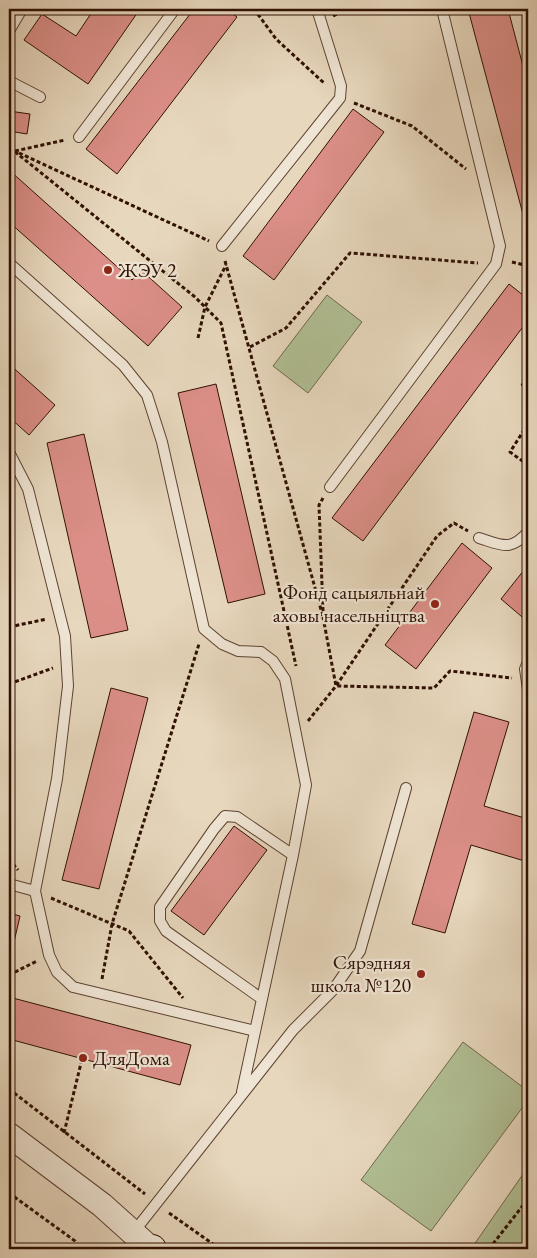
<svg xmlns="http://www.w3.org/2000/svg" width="537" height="1258" viewBox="0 0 537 1258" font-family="'EB Garamond',serif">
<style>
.green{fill:#b1bf94;stroke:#70684c}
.building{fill:#dc8f88;stroke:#2f1003}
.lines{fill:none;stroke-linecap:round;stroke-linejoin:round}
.service-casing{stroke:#5d4232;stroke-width:12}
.tertiary-casing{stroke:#5d4232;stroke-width:26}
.secondary-casing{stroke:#2f1003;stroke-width:30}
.path{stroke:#2f1003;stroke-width:3;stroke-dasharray:4 2.5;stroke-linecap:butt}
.service{stroke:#efe5d4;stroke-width:10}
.tertiary{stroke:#efe5d4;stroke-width:24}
.secondary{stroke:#efe5d4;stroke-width:28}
.poi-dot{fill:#8f2418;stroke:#efe5d4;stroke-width:2}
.labels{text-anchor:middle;stroke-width:4.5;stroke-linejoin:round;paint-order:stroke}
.poi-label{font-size:20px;fill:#2f1003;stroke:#efe5d4;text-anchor:start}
</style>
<rect width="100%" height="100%" fill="#e7d7bd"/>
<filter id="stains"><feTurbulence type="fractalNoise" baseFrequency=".004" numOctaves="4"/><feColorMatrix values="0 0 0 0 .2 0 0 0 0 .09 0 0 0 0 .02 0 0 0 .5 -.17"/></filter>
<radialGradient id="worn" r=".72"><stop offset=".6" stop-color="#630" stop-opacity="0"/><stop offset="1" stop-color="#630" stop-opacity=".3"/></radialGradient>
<path class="green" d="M 327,295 L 362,322 L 308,393 L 273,366 Z
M 463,1042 L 528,1091 L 528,1100 L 431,1231 L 361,1180 Z
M 528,1167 L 528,1249 L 471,1249 Z"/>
<path class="building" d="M 94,9 L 140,9 L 88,84 L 24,40 L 42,14 L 76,36 Z
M 194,9 L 227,9 L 237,17 L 117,174 L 86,149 Z
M 468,9 L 508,9 L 528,85 L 528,233 Z
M 353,109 L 384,132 L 274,280 L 243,256 Z
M 9,111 L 30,114 L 27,134 L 9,131 Z
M 9,170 L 132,280 L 141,270 L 182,307 L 148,346 L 9,222 Z
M 509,284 L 528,299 L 528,320 L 363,541 L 332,518 Z
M 9,364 L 55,405 L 29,435 L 9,417 Z
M 528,374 L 528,390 L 521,385 Z
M 216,384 L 265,594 L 228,603 L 178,393 Z
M 84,434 L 128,630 L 91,638 L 47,443 Z
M 462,543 L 492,568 L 416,669 L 385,645 Z
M 528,565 L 528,622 L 501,599 Z
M 111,688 L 148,698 L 99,889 L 62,880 Z
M 474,712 L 509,722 L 484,806 L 528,819 L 528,862 L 471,845 L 445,933 L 412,924 Z
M 234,826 L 267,850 L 204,935 L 171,911 Z
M 9,913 L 20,916 L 11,955 L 9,954 Z
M 9,997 L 191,1045 L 180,1085 L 9,1039 Z"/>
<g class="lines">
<defs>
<path id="service" d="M 9,31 L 22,9
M 9,81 L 40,97
M 79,137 L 175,9
M 222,246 L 340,98 L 341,86 L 317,9
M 9,263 L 123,365 L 147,395 L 162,442 L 204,629 L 222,644 L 238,651 L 261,652 L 273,661 L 285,679 L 306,785 L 293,855 L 242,1092
M 9,452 L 28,489 L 65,636 L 68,686 L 57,779 L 35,891 L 49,955 L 57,972 L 73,987 L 255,1031
M 330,487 L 496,264 L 500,246 L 442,9
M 479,538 C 502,545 510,552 528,532
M 528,662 L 525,669 L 528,689
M 9,884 L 35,891
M 262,999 L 166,931 L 160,921 L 160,907 L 214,829 L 225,816 L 237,817 L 293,855
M 133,1233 L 293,1030 L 333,990 L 360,951 L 406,788"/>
<path id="tertiary" d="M 9,1135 L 102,1205 L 151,1249"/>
<path id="secondary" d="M 151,1249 L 152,1249"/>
</defs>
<use href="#service" class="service-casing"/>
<use href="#tertiary" class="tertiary-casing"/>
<use href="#secondary" class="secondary-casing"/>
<path class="path" d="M 254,9 L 276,39 L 324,83
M 333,16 L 348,9
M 354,103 L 412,126 L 466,169
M 9,149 L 14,151 L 195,297 L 221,323 L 296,666
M 15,151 L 65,140
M 19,153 L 209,241
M 225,261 L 323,617
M 512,262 L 528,266
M 198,338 L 205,307 L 226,265
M 250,347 L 286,328 L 350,253 L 478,263
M 528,424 L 510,452 L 528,465
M 323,611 L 319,505 L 323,498
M 323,617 L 336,686 L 434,688 L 450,671 L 512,678
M 9,627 L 47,619
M 9,684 L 53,668
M 308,721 L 336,686 L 437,536 L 454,523 L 468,531
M 9,859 L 18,870
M 51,898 L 129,931 L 183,998
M 9,975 L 37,961
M 102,979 L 112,924 L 199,644
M 9,1089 L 145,1194
M 64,1133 L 82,1059
M 9,1193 L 75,1241 L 81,1249
M 169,1213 L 220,1249
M 489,1249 L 528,1199"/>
<use href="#service" class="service"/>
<use href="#tertiary" class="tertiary"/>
<use href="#secondary" class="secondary"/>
</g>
<g class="poi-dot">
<circle cx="108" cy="270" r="5"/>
<circle cx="435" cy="604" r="5"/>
<circle cx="421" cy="974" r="5"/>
<circle cx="83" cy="1058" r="5"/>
</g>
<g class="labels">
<g class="poi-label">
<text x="118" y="277">ЖЭУ 2</text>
<text x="425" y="599" text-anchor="end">Фонд сацыяльнай<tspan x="425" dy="23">аховы насельніцтва</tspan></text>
<text x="411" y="969" text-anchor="end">Сярэдняя<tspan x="411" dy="23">школа №120</tspan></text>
<text x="93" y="1065">ДляДома</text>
</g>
</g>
<rect width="537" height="1258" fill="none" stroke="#e7d7bd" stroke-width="30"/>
<rect x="10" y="10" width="517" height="1238" fill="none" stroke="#2f1003" stroke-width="2.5"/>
<rect x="15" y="15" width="507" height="1228" fill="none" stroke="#2f1003"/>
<rect width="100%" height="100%" filter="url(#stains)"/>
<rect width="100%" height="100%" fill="url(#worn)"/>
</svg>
